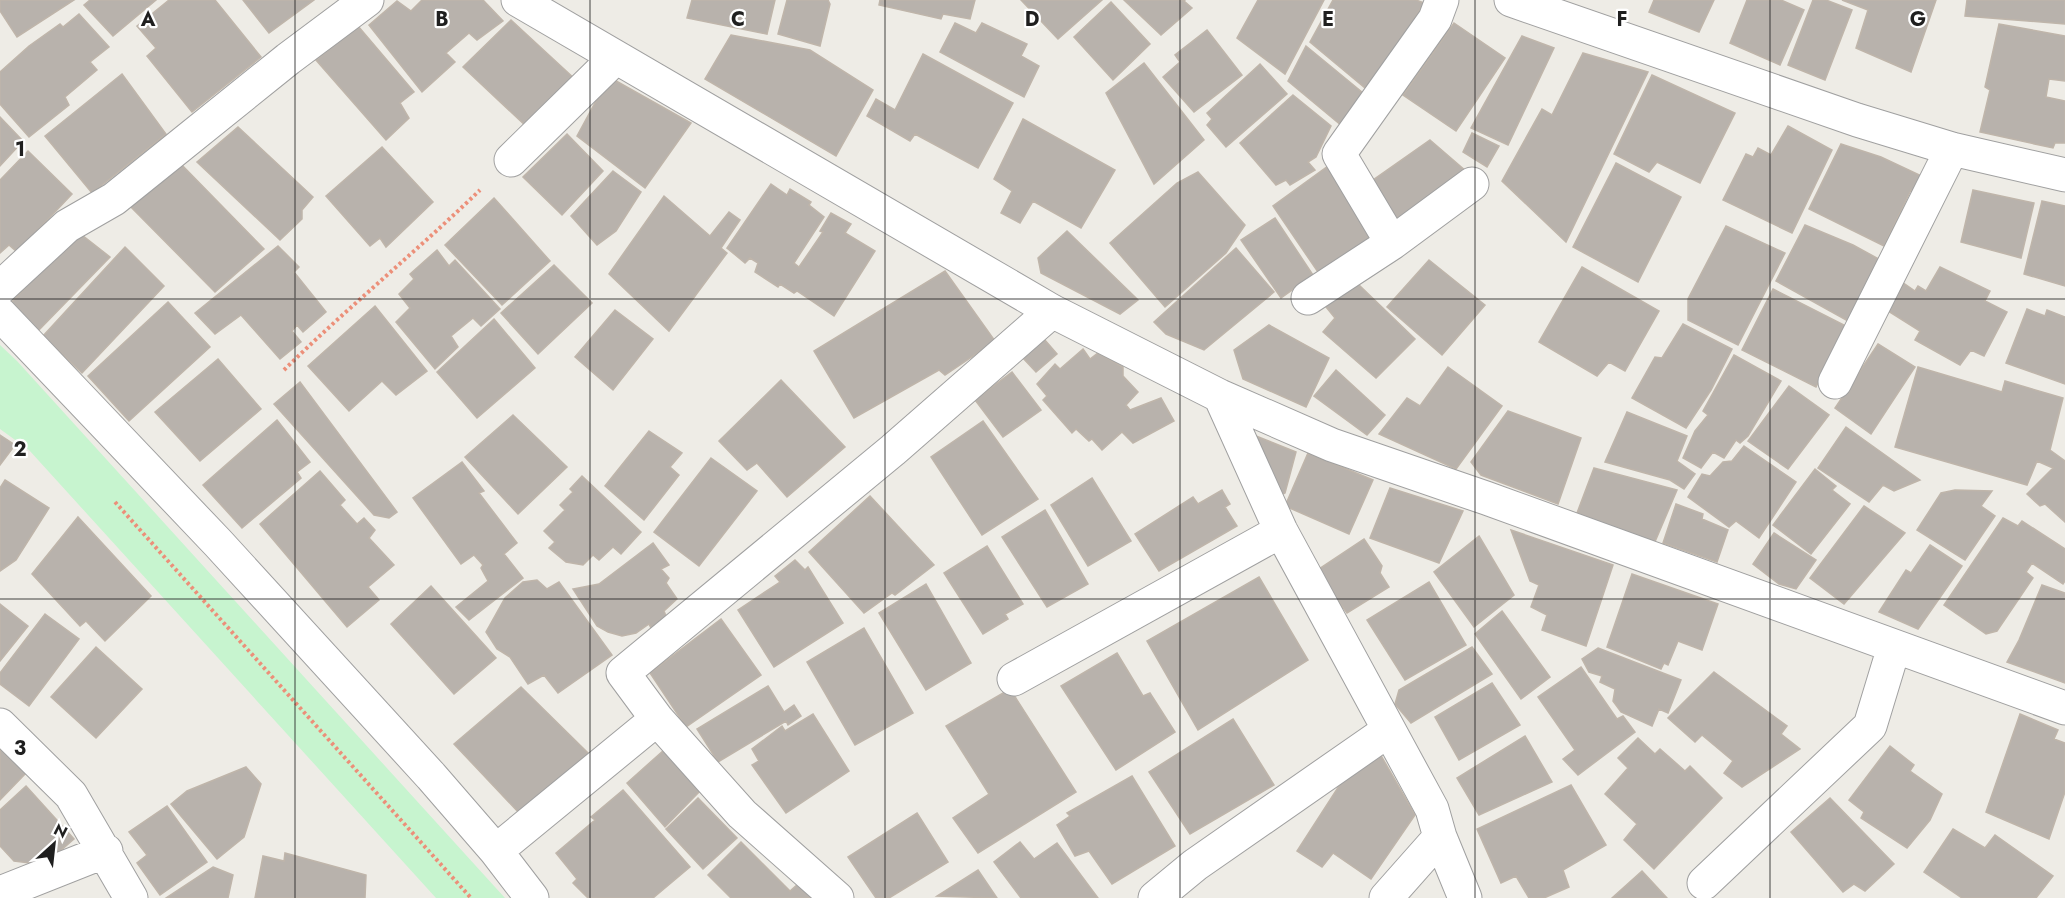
<svg xmlns="http://www.w3.org/2000/svg" width="2065" height="898" viewBox="0 0 2065 898" font-family="Jost,sans-serif">
<style>
.park{fill:#c7f4cf}
.building{fill:#b8b2ac;stroke:#bfb5aa;stroke-width:1.5}
.lines{fill:none;stroke-linecap:round;stroke-linejoin:round}
.minor-casing{stroke:#a0a0a0;stroke-width:35}
.path{stroke:#ec8f79;stroke-width:4;stroke-dasharray:3 3;stroke-linecap:butt}
.minor{stroke:#fff;stroke-width:33}
.grid{fill:none;stroke:#1f1f1f;stroke-width:1.5;stroke-opacity:0.55}
.grid-label{font-size:20px;text-anchor:middle;font-weight:bold;fill:#1f1f1f;stroke:#fff;stroke-width:4.5;stroke-linejoin:round;paint-order:stroke}
</style>
<rect width="100%" height="100%" fill="#eeece6"/>
<path class="park" d="M 0,345 L 17,361 L 505,898 L 436,898 L 29,450 L 0,429 Z"/>
<path class="building" d="M 0,0 L 74,0 L 17,37 L 0,11 Z
M 90,0 L 156,0 L 113,36 L 84,5 Z
M 169,0 L 215,0 L 261,57 L 192,112 L 147,56 L 156,48 L 137,26 Z
M 243,0 L 314,0 L 269,33 Z
M 422,0 L 483,0 L 503,21 L 477,40 L 469,33 L 446,53 L 455,62 L 422,92 L 369,25 L 397,1 L 411,11 Z
M 692,0 L 775,0 L 767,34 L 687,18 Z
M 787,0 L 828,0 L 830,4 L 820,46 L 778,34 Z
M 880,0 L 975,0 L 970,19 L 943,14 L 941,19 L 879,5 Z
M 1021,0 L 1102,0 L 1058,39 Z
M 1124,0 L 1185,0 L 1184,1 L 1192,8 L 1161,35 Z
M 1258,0 L 1324,0 L 1285,74 L 1237,38 Z
M 1333,0 L 1416,0 L 1424,3 L 1370,92 L 1310,42 Z
M 1654,0 L 1714,0 L 1699,32 L 1649,12 Z
M 1747,0 L 1781,0 L 1804,10 L 1780,65 L 1730,43 Z
M 1813,0 L 1826,0 L 1852,10 L 1825,80 L 1788,65 Z
M 1842,0 L 1936,0 L 1911,72 L 1856,48 L 1868,10 Z
M 1967,0 L 2065,0 L 2065,24 L 1965,16 Z
M 1111,2 L 1150,44 L 1113,80 L 1074,37 Z
M 79,14 L 109,47 L 90,62 L 97,70 L 65,97 L 69,105 L 29,137 L 0,104 L 0,72 L 29,46 L 60,24 L 63,27 Z
M 511,20 L 577,81 L 528,128 L 463,67 Z
M 955,23 L 976,33 L 982,23 L 1027,44 L 1021,56 L 1039,66 L 1024,97 L 940,52 Z
M 1454,23 L 1505,58 L 1456,131 L 1403,95 Z
M 1999,24 L 2065,36 L 2065,81 L 2049,79 L 2046,97 L 2065,101 L 2065,143 L 2055,143 L 2053,148 L 1980,132 L 1990,90 L 1985,87 Z
M 358,26 L 414,92 L 400,103 L 409,118 L 386,140 L 316,60 Z
M 1207,30 L 1242,75 L 1194,112 L 1163,77 L 1180,62 L 1175,55 Z
M 731,35 L 810,50 L 873,90 L 836,156 L 705,79 Z
M 1522,36 L 1554,48 L 1508,145 L 1471,128 Z
M 1306,46 L 1368,97 L 1342,126 L 1288,81 Z
M 1583,53 L 1648,72 L 1566,242 L 1502,181 L 1542,109 L 1552,115 Z
M 923,54 L 1013,103 L 978,168 L 915,134 L 910,141 L 867,116 L 876,99 L 895,110 Z
M 1144,63 L 1204,140 L 1154,184 L 1106,93 Z
M 1260,64 L 1287,94 L 1226,147 L 1207,125 L 1212,119 L 1207,113 Z
M 122,74 L 166,134 L 92,193 L 45,136 Z
M 1652,75 L 1735,113 L 1700,183 L 1657,162 L 1649,172 L 1614,154 Z
M 609,77 L 691,123 L 645,188 L 577,136 Z
M 1293,95 L 1331,126 L 1316,157 L 1308,162 L 1315,170 L 1290,185 L 1286,180 L 1276,185 L 1240,143 Z
M 0,117 L 23,141 L 0,166 Z
M 1023,119 L 1115,170 L 1081,228 L 1033,201 L 1020,223 L 1001,213 L 1012,191 L 994,179 Z
M 1788,126 L 1832,150 L 1792,233 L 1723,200 L 1746,154 L 1753,157 L 1758,148 L 1771,155 Z
M 238,127 L 313,197 L 302,210 L 302,219 L 280,240 L 197,162 Z
M 1472,133 L 1499,146 L 1487,167 L 1463,152 Z
M 567,134 L 603,171 L 562,215 L 523,177 Z
M 1430,140 L 1467,172 L 1399,225 L 1366,185 Z
M 1841,144 L 1881,157 L 1926,178 L 1919,194 L 1911,190 L 1884,246 L 1809,209 Z
M 382,147 L 433,202 L 386,247 L 380,238 L 370,246 L 326,196 Z
M 28,151 L 72,194 L 17,252 L 9,245 L 0,253 L 0,180 Z
M 178,161 L 264,249 L 215,292 L 127,203 Z
M 1616,163 L 1681,197 L 1638,282 L 1573,247 Z
M 1328,166 L 1374,232 L 1371,243 L 1320,275 L 1273,206 Z
M 613,171 L 641,192 L 616,231 L 597,245 L 571,216 Z
M 1198,172 L 1245,225 L 1226,253 L 1165,307 L 1110,243 L 1177,183 Z
M 771,184 L 787,195 L 790,189 L 811,202 L 809,205 L 824,217 L 794,263 L 799,267 L 823,232 L 820,231 L 831,213 L 851,224 L 845,233 L 875,251 L 834,316 L 797,291 L 794,293 L 780,284 L 778,287 L 755,272 L 758,263 L 750,258 L 745,263 L 727,248 Z
M 1973,190 L 2034,203 L 2021,258 L 1961,242 Z
M 664,196 L 710,236 L 729,212 L 740,220 L 721,248 L 727,253 L 669,331 L 609,274 Z
M 494,198 L 550,261 L 502,305 L 445,245 Z
M 2042,201 L 2065,206 L 2065,286 L 2024,274 Z
M 1275,218 L 1313,275 L 1281,298 L 1241,240 Z
M 1805,225 L 1853,245 L 1886,263 L 1848,321 L 1776,281 Z
M 1726,226 L 1785,253 L 1738,345 L 1688,320 L 1688,299 Z
M 1067,231 L 1138,300 L 1120,314 L 1041,273 L 1038,258 Z
M 82,235 L 110,257 L 38,331 L 10,304 L 70,239 Z
M 278,246 L 299,267 L 294,272 L 326,312 L 303,332 L 297,325 L 292,331 L 301,342 L 280,359 L 241,315 L 215,334 L 195,313 Z
M 125,247 L 164,286 L 82,373 L 43,336 Z
M 1236,248 L 1274,292 L 1204,350 L 1166,334 L 1154,322 Z
M 437,250 L 449,266 L 455,260 L 500,309 L 481,326 L 473,318 L 451,336 L 458,347 L 435,369 L 396,322 L 410,308 L 399,294 L 414,279 L 410,274 Z
M 1429,260 L 1485,305 L 1442,355 L 1387,307 Z
M 554,265 L 592,303 L 538,354 L 501,313 Z
M 1582,267 L 1659,311 L 1625,371 L 1609,362 L 1597,376 L 1539,342 Z
M 1940,267 L 1990,291 L 1985,301 L 2007,312 L 1984,356 L 1971,350 L 1960,365 L 1915,340 L 1920,331 L 1888,311 L 1902,282 L 1915,291 L 1918,286 L 1926,291 Z
M 945,271 L 995,341 L 945,375 L 939,370 L 854,418 L 814,351 Z
M 1358,284 L 1415,339 L 1376,378 L 1323,332 L 1335,318 L 1322,302 Z
M 1773,289 L 1846,326 L 1816,387 L 1742,350 Z
M 168,302 L 210,347 L 129,421 L 88,376 Z
M 375,306 L 427,371 L 396,395 L 382,381 L 349,411 L 308,366 Z
M 2027,309 L 2045,316 L 2047,310 L 2065,317 L 2065,384 L 2006,363 Z
M 615,310 L 653,339 L 613,390 L 575,357 Z
M 494,319 L 535,368 L 477,418 L 437,372 Z
M 1683,324 L 1732,349 L 1711,390 L 1686,428 L 1632,398 L 1655,357 L 1662,358 Z
M 1269,325 L 1329,358 L 1306,407 L 1243,379 L 1234,350 Z
M 1044,339 L 1057,354 L 1036,372 L 1022,357 Z
M 1878,344 L 1915,367 L 1871,434 L 1835,408 Z
M 1083,349 L 1090,359 L 1098,353 L 1123,367 L 1123,376 L 1138,392 L 1126,405 L 1130,410 L 1161,398 L 1174,421 L 1133,443 L 1122,432 L 1102,450 L 1092,439 L 1089,441 L 1076,429 L 1072,433 L 1043,400 L 1047,396 L 1037,384 L 1055,364 L 1060,369 Z
M 1734,355 L 1781,381 L 1748,436 L 1740,443 L 1736,440 L 1724,458 L 1713,452 L 1701,468 L 1683,458 L 1695,431 L 1708,415 L 1703,411 Z
M 218,359 L 261,409 L 200,461 L 155,412 Z
M 1448,367 L 1502,406 L 1456,469 L 1379,434 L 1407,398 L 1420,406 Z
M 1918,367 L 2002,392 L 2005,381 L 2063,398 L 2050,450 L 2065,461 L 2065,522 L 2045,504 L 2040,506 L 2027,494 L 2053,468 L 2037,461 L 2027,485 L 1895,447 Z
M 1336,370 L 1385,415 L 1367,435 L 1314,396 Z
M 1012,372 L 1041,410 L 1003,437 L 975,400 Z
M 781,380 L 845,447 L 787,497 L 757,463 L 747,470 L 719,441 Z
M 300,382 L 397,512 L 389,518 L 374,515 L 274,404 Z
M 1789,386 L 1829,415 L 1788,469 L 1748,441 Z
M 1508,411 L 1581,438 L 1558,504 L 1481,475 L 1471,462 Z
M 1627,412 L 1687,436 L 1677,461 L 1695,474 L 1684,489 L 1670,480 L 1605,462 Z
M 513,415 L 567,467 L 518,514 L 465,457 Z
M 277,420 L 310,462 L 297,472 L 301,478 L 242,528 L 203,485 Z
M 983,421 L 1038,499 L 982,535 L 931,457 Z
M 1846,427 L 1920,480 L 1894,491 L 1883,485 L 1869,502 L 1818,468 Z
M 649,431 L 682,453 L 670,467 L 679,475 L 644,520 L 605,486 Z
M 0,435 L 15,445 L 0,465 Z
M 1256,436 L 1296,452 L 1285,493 L 1275,498 Z
M 1744,446 L 1796,482 L 1759,538 L 1736,521 L 1729,527 L 1688,497 L 1702,474 L 1710,476 L 1723,462 L 1732,461 Z
M 1308,453 L 1373,480 L 1349,534 L 1285,506 Z
M 711,458 L 757,491 L 699,566 L 654,532 Z
M 462,462 L 484,491 L 479,493 L 517,543 L 504,554 L 523,578 L 469,620 L 456,607 L 488,581 L 481,568 L 483,565 L 474,555 L 461,564 L 413,498 Z
M 1594,468 L 1677,490 L 1654,544 L 1577,513 Z
M 1815,469 L 1836,486 L 1832,490 L 1850,504 L 1811,554 L 1773,525 Z
M 320,471 L 345,500 L 340,505 L 357,524 L 364,518 L 375,530 L 369,538 L 394,565 L 368,587 L 379,600 L 347,627 L 260,524 Z
M 582,476 L 641,532 L 621,554 L 613,547 L 599,560 L 593,555 L 583,565 L 566,562 L 549,548 L 555,542 L 544,531 L 565,510 L 560,505 L 573,492 L 570,489 Z
M 1092,478 L 1131,541 L 1088,566 L 1051,505 Z
M 5,480 L 49,508 L 16,560 L 0,571 L 0,488 Z
M 1390,488 L 1463,511 L 1439,563 L 1370,538 Z
M 1222,490 L 1230,504 L 1225,507 L 1237,526 L 1159,571 L 1135,534 L 1193,497 L 1198,504 Z
M 1955,490 L 1992,491 L 1981,506 L 1995,516 L 1965,560 L 1917,530 L 1941,493 Z
M 870,496 L 934,565 L 895,595 L 892,593 L 864,613 L 809,552 Z
M 1676,504 L 1703,514 L 1702,519 L 1728,530 L 1717,562 L 1663,543 Z
M 1864,506 L 1905,533 L 1844,604 L 1810,578 Z
M 1045,510 L 1088,584 L 1047,607 L 1002,537 Z
M 78,517 L 151,596 L 105,641 L 86,621 L 80,626 L 32,574 Z
M 2003,518 L 2018,526 L 2022,521 L 2065,549 L 2065,581 L 2063,584 L 2032,563 L 2026,572 L 2033,578 L 1997,631 L 1986,634 L 1944,605 Z
M 1511,530 L 1613,565 L 1586,646 L 1542,630 L 1547,615 L 1531,607 L 1539,585 L 1530,581 Z
M 1774,533 L 1816,560 L 1796,589 L 1779,584 L 1753,564 Z
M 1479,536 L 1514,595 L 1474,627 L 1434,572 Z
M 1364,539 L 1382,566 L 1380,573 L 1389,587 L 1347,613 L 1316,571 Z
M 653,543 L 669,565 L 661,569 L 669,578 L 666,583 L 677,599 L 664,611 L 666,616 L 651,628 L 649,624 L 636,633 L 622,636 L 608,632 L 597,626 L 573,589 L 599,584 Z
M 1930,545 L 1962,566 L 1918,629 L 1879,612 L 1906,570 L 1911,573 Z
M 987,546 L 1023,604 L 1005,614 L 1008,619 L 983,634 L 944,573 Z
M 795,560 L 805,570 L 808,567 L 843,623 L 774,667 L 738,610 L 780,582 L 775,576 Z
M 1632,574 L 1718,604 L 1702,650 L 1678,641 L 1668,665 L 1664,663 L 1661,669 L 1607,647 Z
M 1259,577 L 1308,660 L 1198,730 L 1147,641 Z
M 537,580 L 547,589 L 559,582 L 612,655 L 558,693 L 544,675 L 528,684 L 510,657 L 497,649 L 486,632 L 505,598 L 523,582 Z
M 1429,582 L 1466,645 L 1405,680 L 1367,620 Z
M 926,584 L 971,663 L 926,690 L 879,613 Z
M 2042,585 L 2065,593 L 2065,683 L 2007,662 L 2019,640 Z
M 431,586 L 496,658 L 454,694 L 391,624 Z
M 0,604 L 28,626 L 0,661 Z
M 1502,611 L 1550,677 L 1521,699 L 1475,634 Z
M 45,614 L 79,639 L 29,706 L 0,684 L 0,673 Z
M 721,619 L 761,675 L 686,727 L 650,673 Z
M 864,628 L 913,713 L 855,745 L 807,662 Z
M 96,647 L 142,689 L 96,738 L 51,697 Z
M 1472,647 L 1492,674 L 1411,723 L 1395,704 L 1399,690 Z
M 1598,648 L 1681,680 L 1668,713 L 1659,709 L 1652,726 L 1621,712 L 1613,701 L 1615,689 L 1600,682 L 1602,676 L 1589,672 L 1582,659 Z
M 1117,653 L 1143,696 L 1150,693 L 1175,732 L 1116,770 L 1061,686 Z
M 1581,667 L 1617,719 L 1623,716 L 1635,732 L 1578,775 L 1563,759 L 1575,750 L 1538,697 Z
M 1714,672 L 1787,726 L 1781,734 L 1800,749 L 1742,787 L 1724,773 L 1733,761 L 1702,735 L 1695,742 L 1668,718 Z
M 1492,683 L 1520,725 L 1459,760 L 1435,717 Z
M 768,686 L 784,712 L 794,705 L 801,716 L 788,725 L 786,721 L 718,762 L 697,729 Z
M 521,687 L 589,754 L 520,814 L 454,744 Z
M 1010,689 L 1076,792 L 978,853 L 953,818 L 989,794 L 946,726 Z
M 813,714 L 849,771 L 786,813 L 752,765 L 759,761 L 752,749 L 782,726 L 785,731 Z
M 2020,714 L 2058,730 L 2054,739 L 2065,743 L 2065,792 L 2049,839 L 1986,812 Z
M 1233,719 L 1274,785 L 1190,834 L 1149,772 Z
M 1525,736 L 1552,782 L 1479,815 L 1457,778 Z
M 1638,738 L 1655,754 L 1660,749 L 1685,771 L 1690,766 L 1722,798 L 1654,869 L 1624,840 L 1637,824 L 1605,794 L 1628,768 L 1618,758 Z
M 1890,746 L 1914,765 L 1910,771 L 1942,794 L 1930,820 L 1907,848 L 1861,818 L 1864,812 L 1849,800 Z
M 0,748 L 26,773 L 0,800 Z
M 664,750 L 701,790 L 665,827 L 627,783 Z
M 1379,752 L 1415,815 L 1371,879 L 1333,853 L 1322,867 L 1297,851 L 1348,772 Z
M 246,767 L 261,784 L 244,837 L 217,859 L 171,804 L 187,791 Z
M 1132,776 L 1175,846 L 1112,884 L 1089,851 L 1075,856 L 1057,825 L 1070,816 L 1067,813 Z
M 1571,785 L 1606,845 L 1563,870 L 1569,887 L 1544,898 L 1529,898 L 1516,876 L 1501,883 L 1477,829 Z
M 26,786 L 74,839 L 60,851 L 30,863 L 14,861 L 0,846 L 0,810 Z
M 623,790 L 690,867 L 653,898 L 588,898 L 573,883 L 577,879 L 556,853 L 595,820 L 591,817 Z
M 698,798 L 737,838 L 703,869 L 666,829 Z
M 1830,798 L 1894,864 L 1865,891 L 1854,884 L 1843,892 L 1791,832 Z
M 167,806 L 207,862 L 160,895 L 137,863 L 147,855 L 129,832 Z
M 917,813 L 948,862 L 889,898 L 876,898 L 848,857 Z
M 1953,829 L 1985,848 L 1995,835 L 2053,876 L 2036,898 L 1962,898 L 1924,872 Z
M 741,842 L 790,891 L 798,884 L 812,898 L 731,898 L 708,875 Z
M 1020,842 L 1034,859 L 1057,843 L 1098,898 L 1021,898 L 994,862 Z
M 285,853 L 366,875 L 365,898 L 255,898 L 263,856 L 284,861 Z
M 213,867 L 233,875 L 228,898 L 166,898 Z
M 978,870 L 997,898 L 937,896 Z
M 1642,871 L 1667,898 L 1612,898 Z"/>
<g class="lines">
<defs>
<path id="minor" d="M 518,0 L 1052,311 L 1220,396 L 1332,445 L 1486,498 L 2065,708
M 1511,0 L 1857,120 L 1952,149 L 2065,175
M 511,160 L 615,58
M 1392,243 L 1472,184
M 0,288 L 67,226 L 114,199 L 288,59 L 367,0
M 1308,298 L 1392,243 L 1339,154 L 1435,19 L 1442,0
M 0,314 L 218,543 L 431,776 L 496,851 L 532,898
M 1835,382 L 1952,149
M 1220,396 L 1281,531 L 1432,809 L 1440,837 L 1386,898
M 1014,679 L 1281,531
M 657,719 L 623,673 L 893,450 L 1052,311
M 0,725 L 71,795 L 131,898
M 1440,837 L 1465,898
M 496,851 L 657,719 L 742,814 L 837,898
M 1704,883 L 1870,726 L 1894,647
M 0,893 L 106,851
M 1155,898 L 1195,865 L 1389,730"/>
</defs>
<use href="#minor" class="minor-casing"/>
<path class="path" d="M 284,370 C 348,307 416,252 480,190
M 115,502 L 471,898"/>
<use href="#minor" class="minor"/>
</g>
<path class="grid" d="M 295,0 L 295,898M 590,0 L 590,898M 885,0 L 885,898M 1180,0 L 1180,898M 1475,0 L 1475,898M 1770,0 L 1770,898M 0,299 L 2065,299M 0,599 L 2065,599"/>
<g class="grid-label">
<text x="148" y="26">A</text>
<text x="442" y="26">B</text>
<text x="738" y="26">C</text>
<text x="1032" y="26">D</text>
<text x="1328" y="26">E</text>
<text x="1622" y="26">F</text>
<text x="1918" y="26">G</text>
<text x="20" y="156">1</text>
<text x="20" y="456">2</text>
<text x="20" y="755">3</text>
</g>
<g transform="translate(54 844) rotate(27)" stroke="#ffffff" stroke-width="4.5" paint-order="stroke">
<path d="M0-4.5L10 22L0 15L-10 22Z" fill="#1f1f1f"/>
<text y="-9" font-size="16" font-weight="bold" text-anchor="middle" fill="#1f1f1f">N</text>
</g>
</svg>
